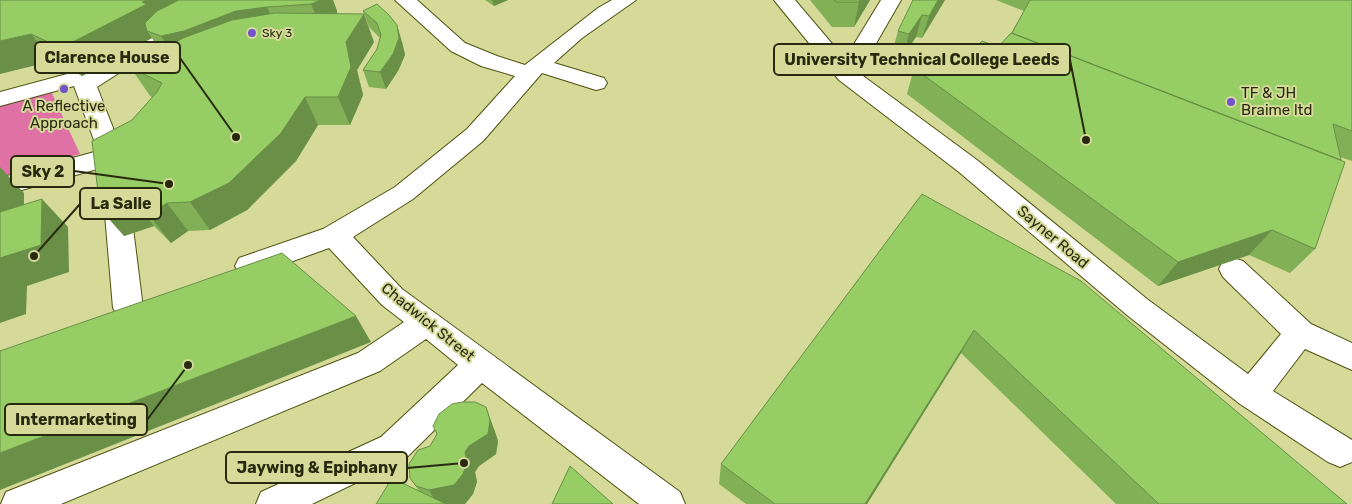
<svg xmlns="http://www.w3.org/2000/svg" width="1352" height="504" viewBox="0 0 1352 504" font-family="Rubik,sans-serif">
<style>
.water{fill:#df71a5}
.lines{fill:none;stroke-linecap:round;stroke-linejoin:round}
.minor-casing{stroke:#4e510f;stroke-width:2}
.minor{fill:#fff;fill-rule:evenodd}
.wall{fill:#81b056}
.shaded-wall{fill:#699046}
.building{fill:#96cd64;stroke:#699046}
.poi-dot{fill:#7452cc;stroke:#d5da99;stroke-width:2}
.labels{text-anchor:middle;stroke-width:4;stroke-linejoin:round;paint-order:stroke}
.far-poi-label{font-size:12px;fill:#282a10;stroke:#d5da99;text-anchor:start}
.poi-label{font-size:15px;fill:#282a10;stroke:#d5da99;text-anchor:start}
.street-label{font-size:15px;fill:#282a10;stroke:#d5da99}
.leader{fill:none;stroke:#282a10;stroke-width:2}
.callout-dot{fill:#282a10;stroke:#d5da99;stroke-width:2}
.callout{fill:#d5da99;stroke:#282a10;stroke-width:2}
.callout-label{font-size:16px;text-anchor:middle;font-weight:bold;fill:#282a10}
</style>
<rect width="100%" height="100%" fill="#d5da99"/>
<path class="water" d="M 51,91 L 80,154 L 0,177 L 0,105 Z"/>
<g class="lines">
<defs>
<path id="minor" d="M 203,0 L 224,0 L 214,12 L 97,87 L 124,156 L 143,308 L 138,316 L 128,320 L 118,316 L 113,308 L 101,168 L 0,196 L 0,178 L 98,151 L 74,86 L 0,106 L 0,92 L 82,70 L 89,72 Z
M 395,0 L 417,0 L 465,43 L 497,56 L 525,65 L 598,8 L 612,0 L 636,0 L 582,38 L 554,63 L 604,78 L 607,83 L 604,88 L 596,90 L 542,73 L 483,141 L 413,199 L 353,237 L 402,289 L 680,492 L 685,504 L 639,504 L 482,383 L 405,459 L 312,504 L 256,504 L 261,492 L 381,437 L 458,365 L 426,339 L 380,371 L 61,504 L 1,504 L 6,492 L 358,353 L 404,322 L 382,305 L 329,248 L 249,277 L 239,274 L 235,266 L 239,258 L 323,229 L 395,187 L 467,129 L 515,76 L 481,66 L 451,51 Z
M 774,0 L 795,0 L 845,59 L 881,0 L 901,0 L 859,73 L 977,160 L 1147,299 L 1248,374 L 1281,334 L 1223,277 L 1219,269 L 1223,261 L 1233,258 L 1243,261 L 1311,324 L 1352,343 L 1352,370 L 1305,349 L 1273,391 L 1352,440 L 1352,462 L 1340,467 L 1328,462 L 1240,404 L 1127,315 L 959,172 L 839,80 Z"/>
</defs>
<use href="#minor" class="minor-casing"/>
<use href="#minor" class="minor"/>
</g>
<path class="wall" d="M 0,0 L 333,0 L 337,11 L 337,14 L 374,42 L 357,70 L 363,95 L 350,125 L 318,125 L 296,161 L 247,210 L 210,230 L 188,231 L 171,243 L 154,226 L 124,236 L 132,120 L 152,97 L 150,96 L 131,68 L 160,52 L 152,38 L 82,76 L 53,61 Z
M 485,0 L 508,0 L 494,6 Z
M 810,0 L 870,0 L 854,27 L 832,27 Z
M 945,0 L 922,38 L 916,37 L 903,56 L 892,53 L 898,31 Z
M 996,0 L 1352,0 L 1352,161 L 1340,157 L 1315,249 L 1290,273 L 1249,255 L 1158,286 L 907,94 L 914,68 L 959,64 L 998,47 L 1011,33 L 1024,11 Z
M 363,11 L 402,42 L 405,55 L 398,71 L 386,89 L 369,87 L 363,70 L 377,49 L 380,38 L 369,27 Z
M 922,194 L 1347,504 L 1116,504 L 961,353 L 867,504 L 746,504 L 719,484 L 721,464 Z
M 494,429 L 498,441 L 496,454 L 479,466 L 475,472 L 477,482 L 473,494 L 465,504 L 376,504 L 419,491 L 410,478 Z"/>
<path class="shaded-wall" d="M 146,0 L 199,0 L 147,31 L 152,38 L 82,76 L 61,48 Z
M 321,0 L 333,0 L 337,11 L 337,18 L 323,32 L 311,4 Z
M 492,0 L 508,0 L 494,6 Z
M 860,0 L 870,0 L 854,27 L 859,2 Z
M 938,0 L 945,0 L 922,38 L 929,16 Z
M 267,7 L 280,34 L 178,63 L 161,36 L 236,11 Z
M 364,14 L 374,42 L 357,70 L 363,95 L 350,125 L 338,97 L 346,42 Z
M 922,15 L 916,37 L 903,56 L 909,34 Z
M 397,25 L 402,42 L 405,55 L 398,71 L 386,89 L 380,72 Z
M 31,34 L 53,61 L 0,74 L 0,41 Z
M 305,97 L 318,125 L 296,161 L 247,210 L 210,230 L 190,202 Z
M 0,167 L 24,193 L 24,241 L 0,217 Z
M 132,198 L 154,226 L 124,236 L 100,209 Z
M 42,199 L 68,227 L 69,272 L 27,286 L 26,314 L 0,323 L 0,258 Z
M 167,203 L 188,231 L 171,243 L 149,215 Z
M 1272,230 L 1249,255 L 1158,286 L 1178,262 Z
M 356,316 L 371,342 L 0,490 L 0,453 Z
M 974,330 L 961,353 L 867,504 L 865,504 Z
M 486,407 L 494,429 L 498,441 L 496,454 L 479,466 L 475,472 L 477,482 L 473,494 L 465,504 L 437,504 L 429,490 L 465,452 Z"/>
<path class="building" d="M 0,0 L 146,0 L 142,2 L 147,4 L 61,48 L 31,34 L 0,41 Z
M 179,0 L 321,0 L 311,4 L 267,7 L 236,11 L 184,31 L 161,36 L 147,31 L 145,23 L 157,11 Z
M 834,0 L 860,0 L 859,2 L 836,2 Z
M 913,0 L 938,0 L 929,16 L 922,15 L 909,34 L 898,31 Z
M 1030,0 L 1352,0 L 1352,131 L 1333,124 L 1341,160 L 1012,33 Z
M 377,4 L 389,15 L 397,25 L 399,38 L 393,54 L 380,72 L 363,70 L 377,49 L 381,35 L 377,23 L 363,11 Z
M 275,13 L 364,14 L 346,42 L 351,67 L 338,97 L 305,97 L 281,133 L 229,183 L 190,202 L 167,203 L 149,215 L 132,198 L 100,209 L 92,141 L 132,120 L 157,92 L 162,83 L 131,68 L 183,38 L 232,20 Z
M 1011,33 L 1345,162 L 1315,249 L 1272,230 L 1178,262 L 914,68 L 948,58 L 959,64 L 982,41 L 998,47 Z
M 922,194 L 1081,281 L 1347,504 L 1159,504 L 974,330 L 865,504 L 775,504 L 721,464 Z
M 42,199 L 41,245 L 0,258 L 0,212 Z
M 282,253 L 356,316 L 0,453 L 0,351 Z
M 462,402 L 475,402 L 486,407 L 490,420 L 488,434 L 469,446 L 465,452 L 467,462 L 463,474 L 454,485 L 429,490 L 416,486 L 410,478 L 409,464 L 418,450 L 430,446 L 437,434 L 433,426 L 439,414 L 452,404 Z
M 570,466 L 613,504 L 552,504 Z
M 392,478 L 446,504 L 376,504 Z"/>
<g class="poi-dot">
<circle cx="252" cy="33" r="5"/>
<circle cx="64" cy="89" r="5"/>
<circle cx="1231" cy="102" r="5"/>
</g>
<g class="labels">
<g class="far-poi-label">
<text x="262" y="37">Sky 3</text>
</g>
<g class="poi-label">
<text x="1241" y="98">TF &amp; JH<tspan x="1241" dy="17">Braime ltd</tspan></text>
<text x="64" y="111" text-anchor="middle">A Reflective<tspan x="64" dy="17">Approach</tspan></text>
</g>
<g class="street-label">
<text transform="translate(1053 237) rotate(40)" y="5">Sayner Road</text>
<text transform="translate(428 322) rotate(39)" y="5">Chadwick Street</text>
</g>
</g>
<path class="leader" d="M236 137L180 58M1086 140L1070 60M169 184L74 171M34 256L80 204M188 365L147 420M464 463L407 468"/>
<g class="callout-dot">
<circle cx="236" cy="137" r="5"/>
<circle cx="1086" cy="140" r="5"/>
<circle cx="169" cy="184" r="5"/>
<circle cx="34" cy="256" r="5"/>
<circle cx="188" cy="365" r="5"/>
<circle cx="464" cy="463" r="5"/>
</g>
<g class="callout">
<rect x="35" y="42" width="145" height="31" rx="5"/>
<rect x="774" y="44" width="296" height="31" rx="5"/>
<rect x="11" y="156" width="63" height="31" rx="5"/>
<rect x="80" y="188" width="81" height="31" rx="5"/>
<rect x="5" y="404" width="142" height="31" rx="5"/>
<rect x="226" y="452" width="181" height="31" rx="5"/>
</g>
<g class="callout-label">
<text x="107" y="63">Clarence House</text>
<text x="922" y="65">University Technical College Leeds</text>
<text x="43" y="177">Sky 2</text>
<text x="121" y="209">La Salle</text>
<text x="76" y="425">Intermarketing</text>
<text x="317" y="473">Jaywing &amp; Epiphany</text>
</g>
</svg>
